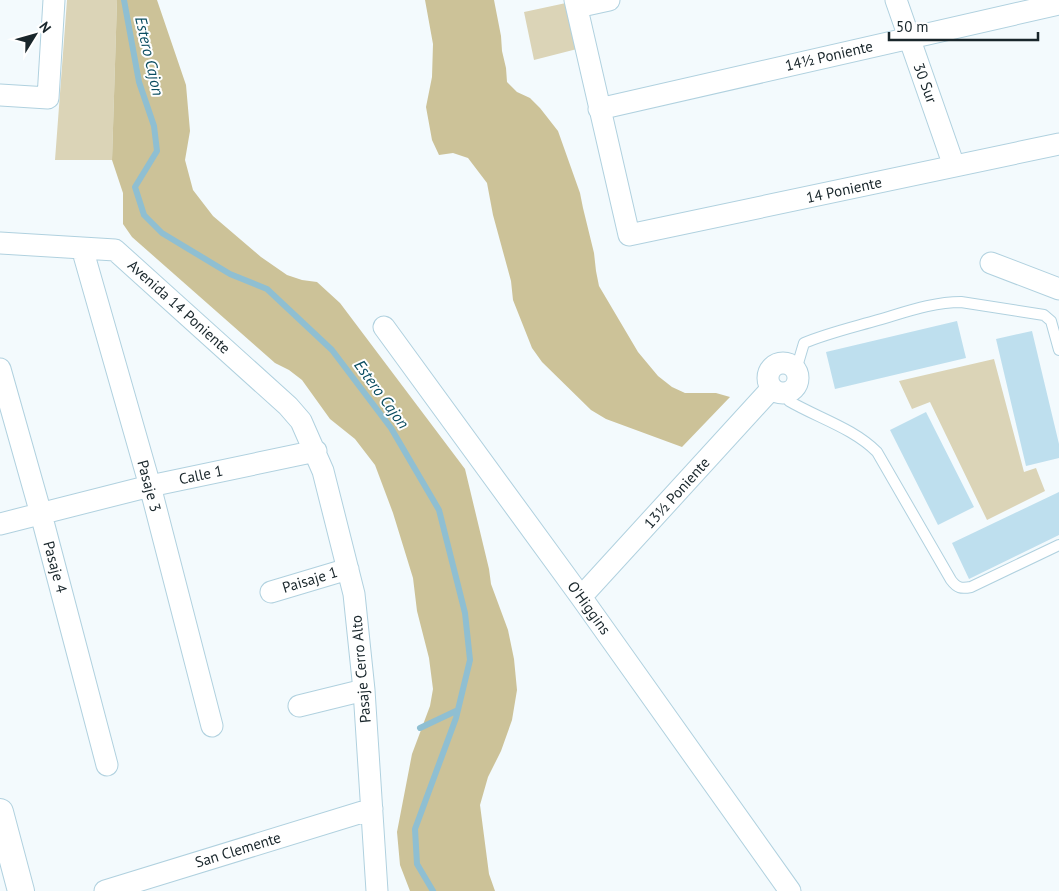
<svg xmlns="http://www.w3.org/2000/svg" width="1059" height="891" viewBox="0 0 1059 891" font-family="'PT Sans',sans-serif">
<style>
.green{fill:#dbd4b7}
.forest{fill:#ccc298}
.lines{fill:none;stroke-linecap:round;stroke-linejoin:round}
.stream{stroke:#8fbfd2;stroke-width:6}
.building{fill:#bedfee}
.service-casing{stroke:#b0d1df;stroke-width:12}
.minor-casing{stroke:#b0d1df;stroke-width:23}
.tertiary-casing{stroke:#b0d1df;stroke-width:28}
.service{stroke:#fff;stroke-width:10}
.minor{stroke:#fff;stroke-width:21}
.tertiary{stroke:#fff;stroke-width:26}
.labels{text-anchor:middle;stroke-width:4;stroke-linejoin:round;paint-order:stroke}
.street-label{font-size:15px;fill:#19262b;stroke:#fff}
.water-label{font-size:16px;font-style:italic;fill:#0b4d61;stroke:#fff}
</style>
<rect width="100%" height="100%" fill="#f3fafd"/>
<path class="green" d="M 67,0 L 117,0 L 112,160 L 55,160 Z
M 566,3 L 577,49 L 534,60 L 524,12 Z
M 994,359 L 1024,472 L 1036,468 L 1045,491 L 987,520 L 930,402 L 912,409 L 899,381 Z"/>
<path class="forest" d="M 117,0 L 157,0 L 186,85 L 190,131 L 185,160 L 193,190 L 213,216 L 261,257 L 287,275 L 302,280 L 317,282 L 340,303 L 465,469 L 489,569 L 491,584 L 508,630 L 514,659 L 517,690 L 512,720 L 501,751 L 488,777 L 480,805 L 489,874 L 495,891 L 410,891 L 400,865 L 397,832 L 412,754 L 430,706 L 433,689 L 429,658 L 417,611 L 413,578 L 393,513 L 375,465 L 355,439 L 330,419 L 302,380 L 289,370 L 275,363 L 132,237 L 123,224 L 123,193 L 112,160 Z
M 425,0 L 494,0 L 501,36 L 502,51 L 506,68 L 507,82 L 517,92 L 530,98 L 540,108 L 558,131 L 580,193 L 583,208 L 594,253 L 596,271 L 599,286 L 638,352 L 658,376 L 672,387 L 685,393 L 716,393 L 730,397 L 682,447 L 606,419 L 591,410 L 542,362 L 532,348 L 513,300 L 511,281 L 493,215 L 487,183 L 468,158 L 453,153 L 439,155 L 432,140 L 426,107 L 432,77 L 433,44 Z"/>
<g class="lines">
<path class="stream" d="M 124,0 L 139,82 L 154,126 L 157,151 L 135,187 L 144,215 L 162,233 L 230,274 L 267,289 L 332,350 L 391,428 L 439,510 L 465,613 L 470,660 L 456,718 L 415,829 L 417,864 L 433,891
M 420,728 L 458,710"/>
</g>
<path class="building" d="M 957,321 L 966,358 L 835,389 L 826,352 Z
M 1032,331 L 1059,444 L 1059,458 L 1026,466 L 996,339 Z
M 926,412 L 974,507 L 938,525 L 890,430 Z
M 1059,492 L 1059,535 L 969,579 L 952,543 Z"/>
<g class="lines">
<defs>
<path id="service" d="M 796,370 L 804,343 C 828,333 854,327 878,320 C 906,312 933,302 961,302 L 1044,315 L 1051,321 L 1059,350
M 785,392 L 789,401 C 818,418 853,428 877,452 L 951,580 C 957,588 961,589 971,587 L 1059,545"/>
<path id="minor" d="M 575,0 L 629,235 L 1059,144
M 896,0 L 954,166
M 577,7 L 609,0
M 0,95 L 48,98 L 54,0
M 599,109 L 1059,4
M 0,243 L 115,250 L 288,406 L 301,421 L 323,471 L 354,594 L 364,690 L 377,891
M 82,248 L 150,486 L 212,726
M 991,263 L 1059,289
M 384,327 L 581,597 L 790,891
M768 378a15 15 0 1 1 30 0a15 15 0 1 1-30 0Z
M 0,369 L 41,514 L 107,765
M 0,524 L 150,486 L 316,451
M 271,592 L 348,569
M 581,597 L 772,388
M 299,706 L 364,690
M 105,891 L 372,809"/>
<path id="tertiary" d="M 0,812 L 21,891"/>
</defs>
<use href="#service" class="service-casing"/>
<use href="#minor" class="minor-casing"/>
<use href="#tertiary" class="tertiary-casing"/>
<use href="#service" class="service"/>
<use href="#minor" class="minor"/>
<use href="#tertiary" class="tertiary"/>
</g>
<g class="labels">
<g class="street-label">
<text transform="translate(829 56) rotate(-13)" y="5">14½ Poniente</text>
<text transform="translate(925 83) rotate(70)" y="5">30 Sur</text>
<text transform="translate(844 190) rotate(-12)" y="5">14 Poniente</text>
<text transform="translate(179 307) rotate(42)" y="5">Avenida 14 Poniente</text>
<text transform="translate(201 475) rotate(-12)" y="5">Calle 1</text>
<text transform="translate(149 486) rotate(75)" y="5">Pasaje 3</text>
<text transform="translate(677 493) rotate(-48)" y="5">13½ Poniente</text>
<text transform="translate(55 567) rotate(75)" y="5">Pasaje 4</text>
<text transform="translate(310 580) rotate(-17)" y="5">Paisaje 1</text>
<text transform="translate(589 608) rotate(54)" y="5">O'Higgins</text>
<text transform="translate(361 669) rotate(-95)" y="5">Pasaje Cerro Alto</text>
<text transform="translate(238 850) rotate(-17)" y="5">San Clemente</text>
</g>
<g class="water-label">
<text transform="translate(150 56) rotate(77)" y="6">Estero Cajon</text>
<text transform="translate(382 394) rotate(54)" y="6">Estero Cajon</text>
</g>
</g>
<g transform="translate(35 35) rotate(53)" stroke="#ffffff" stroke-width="4" paint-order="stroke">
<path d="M0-4L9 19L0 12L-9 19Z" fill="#19262b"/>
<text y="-8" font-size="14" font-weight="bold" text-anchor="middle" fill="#19262b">N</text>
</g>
<path d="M889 32v8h149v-8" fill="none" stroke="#19262b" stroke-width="2.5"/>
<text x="896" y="32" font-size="15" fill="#19262b" stroke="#ffffff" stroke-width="4" paint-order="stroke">50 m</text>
</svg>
